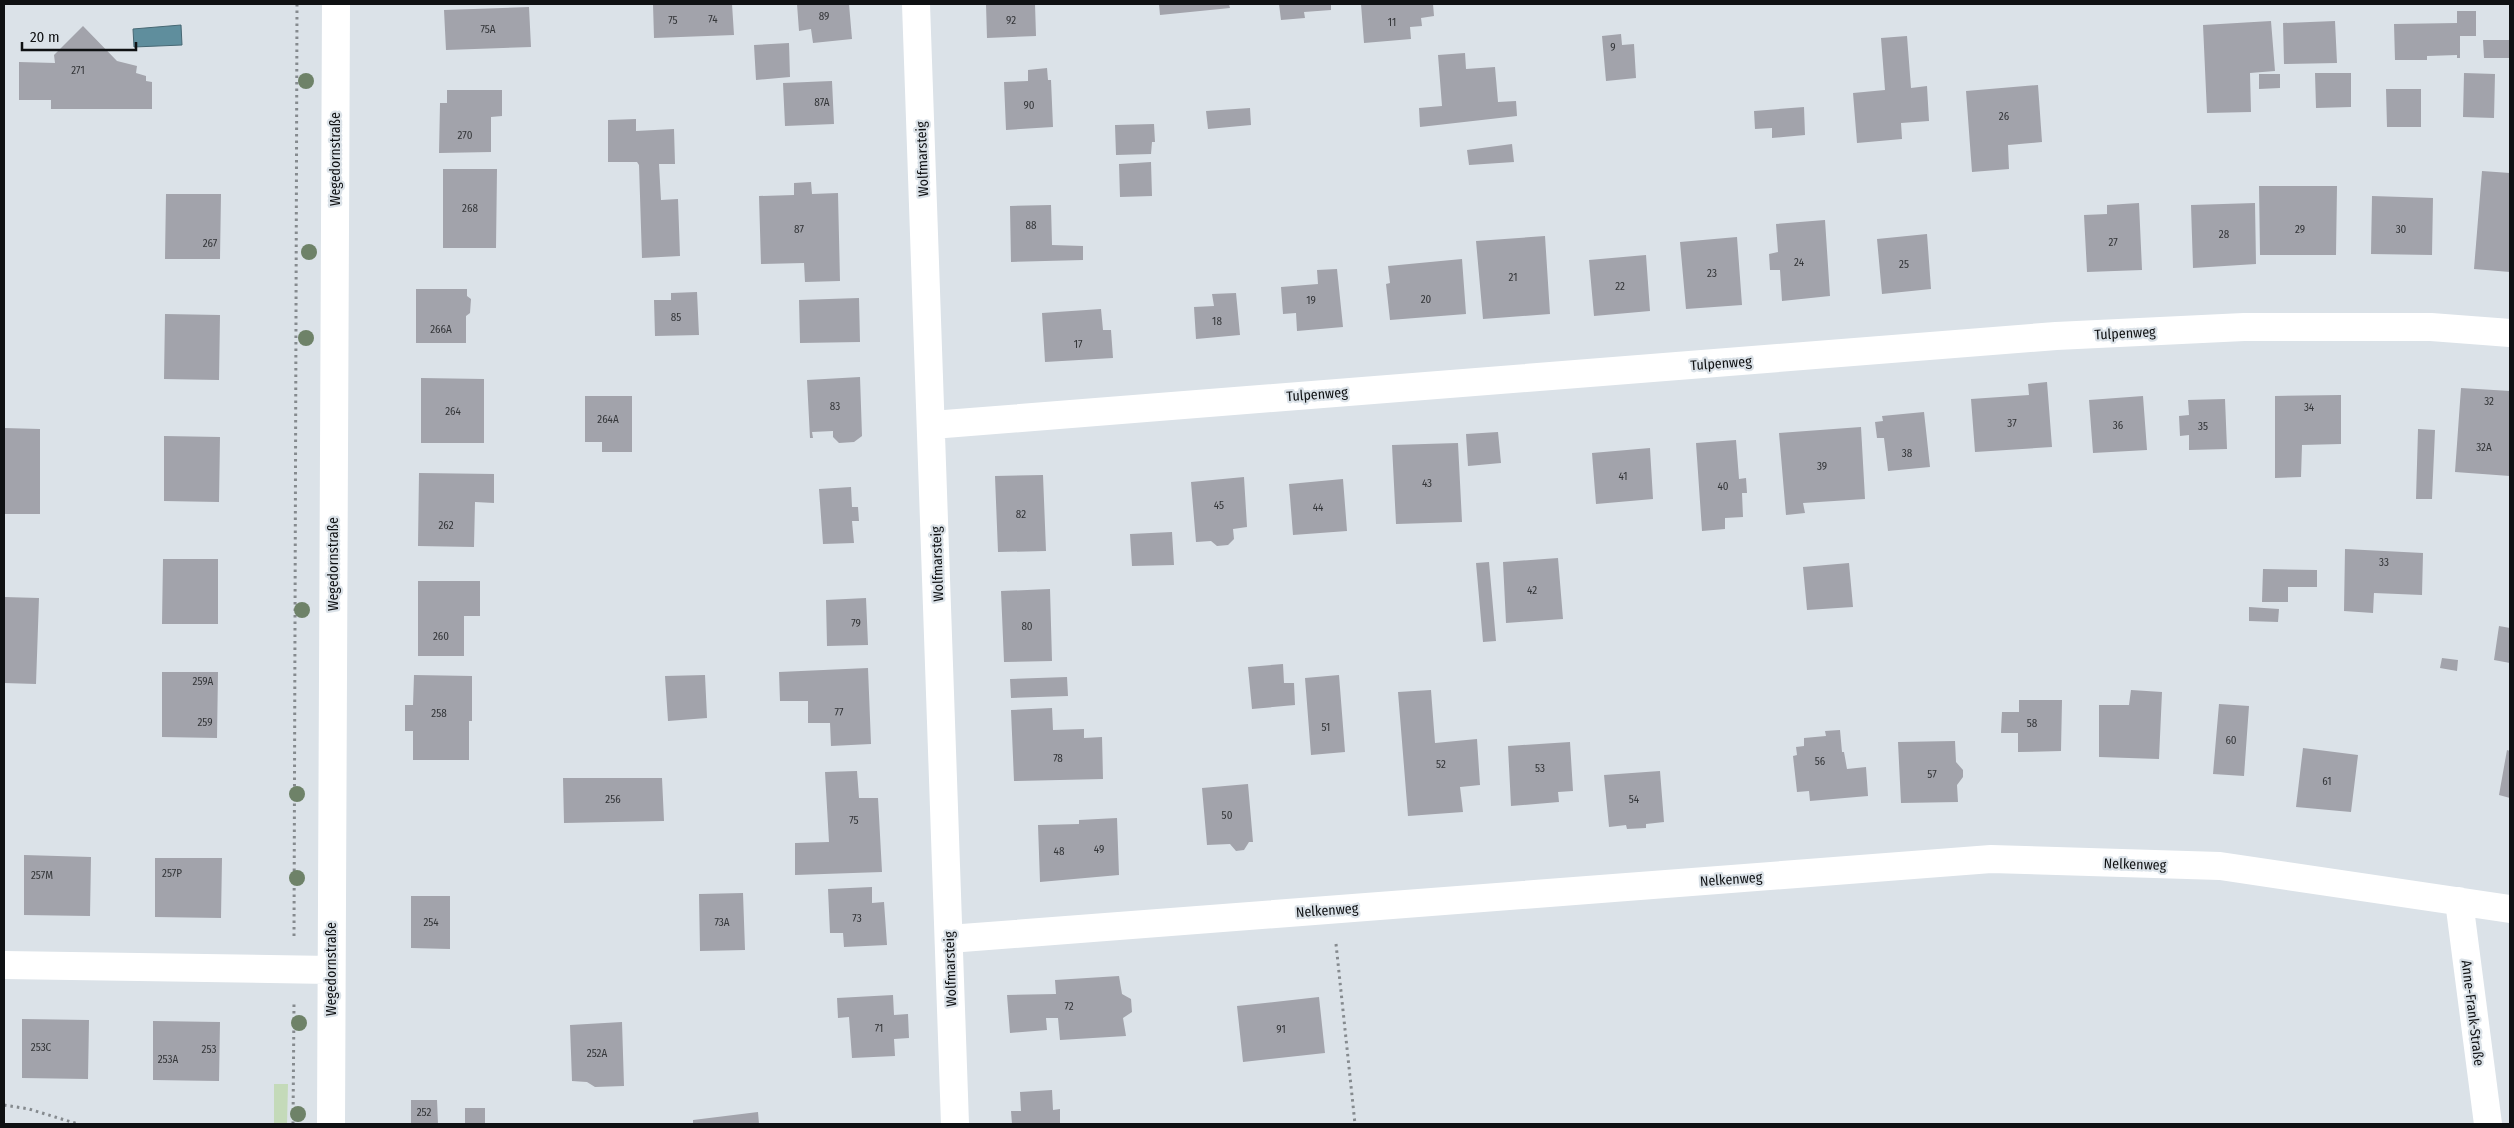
<svg xmlns="http://www.w3.org/2000/svg" width="2514" height="1128" viewBox="0 0 2514 1128" font-family="'Fira Sans Condensed',sans-serif">
<style>
.green{fill:#c4dab9}
.water{fill:#5f8e9d;stroke:#476874}
.building{fill:#a2a3ab}
.lines{fill:none;stroke-linecap:round;stroke-linejoin:round}
.path{stroke:#858a8e;stroke-width:3;stroke-dasharray:2.5 4;stroke-linecap:butt}
.minor{stroke:#fff;stroke-width:28}
.tree{fill:#6e8268}
.labels{text-anchor:middle;stroke-width:4.5;stroke-linejoin:round;paint-order:stroke}
.number-label{font-size:11px;fill:#343639}
.street-label{font-size:14px;fill:#0f1113;stroke:#dbe2e8}
</style>
<rect width="100%" height="100%" fill="#dbe2e8"/>
<path class="green" d="M 274,1084 L 288,1084 L 287,1124 L 274,1124 Z"/>
<path class="water" d="M 181,25 L 182,45 L 134,47 L 133,29 Z"/>
<path class="building" d="M 653,4 L 732,4 L 734,35 L 654,38 Z
M 797,4 L 849,4 L 852,39 L 813,43 L 811,29 L 799,31 Z
M 986,4 L 1035,4 L 1036,36 L 987,38 Z
M 1159,4 L 1229,4 L 1230,8 L 1160,15 Z
M 1279,4 L 1331,4 L 1331,10 L 1304,12 L 1305,18 L 1281,20 Z
M 1361,4 L 1433,4 L 1434,16 L 1421,18 L 1422,26 L 1410,27 L 1411,39 L 1364,43 Z
M 529,7 L 531,47 L 446,50 L 444,10 Z
M 2457,11 L 2476,11 L 2476,36 L 2460,36 L 2460,58 L 2457,58 L 2457,55 L 2427,56 L 2427,60 L 2395,60 L 2394,24 L 2457,23 Z
M 2271,21 L 2275,71 L 2250,73 L 2251,112 L 2207,113 L 2203,25 Z
M 2335,21 L 2337,63 L 2284,64 L 2283,23 Z
M 83,26 L 117,61 L 137,66 L 136,73 L 146,76 L 146,81 L 152,82 L 152,109 L 51,109 L 51,100 L 19,100 L 19,62 L 55,63 L 54,55 Z
M 1621,34 L 1622,45 L 1634,44 L 1636,78 L 1606,81 L 1602,36 Z
M 1907,36 L 1911,88 L 1927,86 L 1929,121 L 1901,123 L 1902,139 L 1857,143 L 1853,93 L 1885,90 L 1881,38 Z
M 2483,40 L 2510,40 L 2510,58 L 2484,58 Z
M 789,43 L 790,77 L 756,80 L 754,45 Z
M 1465,53 L 1466,69 L 1495,67 L 1498,102 L 1516,101 L 1517,116 L 1420,127 L 1419,108 L 1442,106 L 1438,55 Z
M 1047,68 L 1048,80 L 1051,80 L 1053,127 L 1006,130 L 1004,82 L 1028,81 L 1028,70 Z
M 2315,73 L 2351,73 L 2351,107 L 2316,108 Z
M 2464,73 L 2495,74 L 2494,118 L 2463,117 Z
M 2259,74 L 2280,74 L 2280,88 L 2259,89 Z
M 832,81 L 834,124 L 785,126 L 783,83 Z
M 2038,85 L 2042,142 L 2008,145 L 2009,169 L 1972,172 L 1966,91 Z
M 2386,89 L 2421,89 L 2421,127 L 2387,127 Z
M 447,90 L 502,90 L 502,116 L 491,117 L 491,152 L 439,153 L 440,103 L 447,103 Z
M 1804,107 L 1805,135 L 1772,138 L 1772,128 L 1755,129 L 1754,111 Z
M 1250,108 L 1251,125 L 1208,129 L 1206,111 Z
M 636,119 L 636,131 L 674,129 L 675,164 L 659,164 L 661,200 L 678,199 L 680,256 L 642,258 L 639,165 L 637,162 L 608,162 L 608,120 Z
M 1154,124 L 1155,142 L 1152,142 L 1151,154 L 1116,155 L 1115,125 Z
M 1512,144 L 1514,162 L 1469,165 L 1467,150 Z
M 1151,162 L 1152,196 L 1120,197 L 1119,164 Z
M 443,169 L 497,169 L 496,248 L 443,248 Z
M 2482,171 L 2510,173 L 2510,272 L 2474,269 Z
M 811,182 L 812,194 L 838,193 L 840,281 L 805,282 L 804,263 L 761,264 L 759,196 L 794,195 L 794,183 Z
M 2259,186 L 2337,186 L 2336,255 L 2260,255 Z
M 166,194 L 221,194 L 220,259 L 165,259 Z
M 2372,196 L 2433,198 L 2432,255 L 2371,254 Z
M 2139,203 L 2142,270 L 2087,272 L 2084,215 L 2107,214 L 2107,205 Z
M 2255,203 L 2256,264 L 2193,268 L 2191,205 Z
M 1051,205 L 1052,245 L 1083,246 L 1083,260 L 1011,262 L 1010,206 Z
M 1825,220 L 1830,296 L 1782,301 L 1780,270 L 1770,270 L 1769,254 L 1778,252 L 1776,224 Z
M 1927,234 L 1931,289 L 1882,294 L 1877,239 Z
M 1545,236 L 1550,314 L 1483,319 L 1476,241 Z
M 1737,237 L 1742,305 L 1686,309 L 1680,242 Z
M 1646,255 L 1650,311 L 1594,316 L 1589,260 Z
M 1462,259 L 1466,314 L 1390,320 L 1386,284 L 1390,283 L 1388,266 Z
M 1337,269 L 1343,327 L 1297,331 L 1296,313 L 1283,314 L 1281,287 L 1318,284 L 1317,270 Z
M 416,289 L 467,289 L 467,296 L 471,299 L 470,313 L 466,316 L 466,343 L 416,343 Z
M 697,292 L 699,335 L 655,336 L 654,300 L 671,300 L 671,293 Z
M 1236,293 L 1240,335 L 1196,339 L 1194,307 L 1214,306 L 1212,294 Z
M 859,298 L 860,342 L 800,343 L 799,300 Z
M 1101,309 L 1103,330 L 1111,330 L 1113,358 L 1045,362 L 1042,313 Z
M 165,314 L 220,315 L 219,380 L 164,379 Z
M 860,377 L 862,436 L 854,442 L 839,443 L 833,437 L 833,431 L 812,432 L 813,438 L 810,438 L 807,380 Z
M 421,378 L 484,379 L 484,443 L 421,443 Z
M 2047,382 L 2052,447 L 1975,452 L 1971,399 L 2029,395 L 2028,384 Z
M 2461,388 L 2510,391 L 2510,476 L 2455,472 Z
M 2341,395 L 2341,444 L 2302,445 L 2301,477 L 2275,478 L 2275,396 Z
M 585,396 L 632,396 L 632,452 L 602,452 L 602,442 L 585,442 Z
M 2143,396 L 2147,450 L 2093,453 L 2089,400 Z
M 2225,399 L 2227,449 L 2189,450 L 2189,435 L 2180,436 L 2179,416 L 2189,415 L 2188,400 Z
M 1924,412 L 1930,467 L 1888,471 L 1884,438 L 1877,438 L 1875,422 L 1883,421 L 1882,416 Z
M 1861,427 L 1865,499 L 1803,503 L 1805,513 L 1786,515 L 1779,433 Z
M 4,428 L 40,429 L 40,514 L 4,514 Z
M 2418,429 L 2435,430 L 2432,499 L 2416,499 Z
M 1498,432 L 1501,463 L 1468,466 L 1466,434 Z
M 164,436 L 220,437 L 219,502 L 164,501 Z
M 1736,440 L 1739,479 L 1746,478 L 1747,493 L 1742,493 L 1743,517 L 1725,518 L 1725,529 L 1702,531 L 1696,443 Z
M 1458,443 L 1462,522 L 1396,524 L 1392,445 Z
M 1650,448 L 1653,499 L 1596,504 L 1592,453 Z
M 419,473 L 494,474 L 494,503 L 475,502 L 474,547 L 418,546 Z
M 1043,475 L 1046,551 L 998,552 L 995,476 Z
M 1244,477 L 1247,527 L 1233,529 L 1234,539 L 1228,545 L 1217,546 L 1211,541 L 1196,542 L 1191,482 Z
M 1343,479 L 1347,531 L 1293,535 L 1289,484 Z
M 851,487 L 852,507 L 858,507 L 859,521 L 852,521 L 854,543 L 823,544 L 819,489 Z
M 1172,532 L 1174,565 L 1132,566 L 1130,534 Z
M 2345,549 L 2423,553 L 2422,595 L 2374,593 L 2373,613 L 2344,611 Z
M 1558,558 L 1563,619 L 1506,623 L 1503,562 Z
M 163,559 L 218,559 L 218,624 L 162,624 Z
M 1489,562 L 1496,641 L 1483,642 L 1476,563 Z
M 1849,563 L 1853,607 L 1807,610 L 1803,567 Z
M 2263,569 L 2317,570 L 2317,587 L 2288,587 L 2288,602 L 2262,602 Z
M 418,581 L 480,581 L 480,616 L 464,616 L 464,656 L 418,656 Z
M 1050,589 L 1052,661 L 1004,662 L 1001,591 Z
M 4,597 L 39,598 L 36,684 L 4,683 Z
M 866,598 L 868,645 L 827,646 L 826,600 Z
M 2249,607 L 2279,609 L 2278,622 L 2249,621 Z
M 2499,626 L 2510,628 L 2510,663 L 2494,660 Z
M 2442,658 L 2458,660 L 2457,671 L 2440,668 Z
M 1283,664 L 1284,683 L 1294,683 L 1295,705 L 1252,709 L 1248,667 Z
M 868,668 L 871,744 L 831,746 L 830,723 L 808,723 L 808,701 L 780,701 L 779,672 Z
M 162,672 L 218,672 L 217,738 L 162,737 Z
M 414,675 L 472,676 L 472,721 L 469,721 L 469,760 L 413,760 L 413,731 L 405,731 L 405,705 L 413,705 Z
M 705,675 L 707,718 L 668,721 L 665,676 Z
M 1339,675 L 1345,752 L 1311,755 L 1305,678 Z
M 1067,677 L 1068,696 L 1011,698 L 1010,679 Z
M 1431,690 L 1435,743 L 1477,739 L 1480,785 L 1460,787 L 1463,812 L 1408,816 L 1398,692 Z
M 2131,690 L 2162,692 L 2159,759 L 2099,757 L 2099,705 L 2129,705 Z
M 2019,700 L 2062,700 L 2061,751 L 2018,752 L 2018,733 L 2001,733 L 2002,712 L 2019,712 Z
M 2219,704 L 2249,706 L 2244,776 L 2213,774 Z
M 1052,708 L 1053,730 L 1084,729 L 1084,738 L 1102,737 L 1103,779 L 1014,781 L 1011,710 Z
M 1840,730 L 1842,752 L 1844,752 L 1847,769 L 1866,767 L 1868,796 L 1810,801 L 1809,791 L 1797,792 L 1793,756 L 1797,755 L 1796,747 L 1804,746 L 1804,738 L 1826,736 L 1825,731 Z
M 1955,741 L 1956,762 L 1963,770 L 1963,777 L 1957,785 L 1958,802 L 1901,803 L 1898,742 Z
M 1570,742 L 1573,791 L 1558,792 L 1559,802 L 1511,806 L 1508,746 Z
M 2303,748 L 2358,755 L 2351,812 L 2296,807 Z
M 2507,750 L 2510,751 L 2510,798 L 2499,795 Z
M 857,771 L 859,798 L 878,798 L 882,872 L 795,875 L 795,843 L 829,842 L 825,772 Z
M 1660,771 L 1664,822 L 1646,824 L 1646,828 L 1627,829 L 1626,825 L 1609,827 L 1604,775 Z
M 563,778 L 662,778 L 664,821 L 564,823 Z
M 1248,784 L 1253,842 L 1249,842 L 1244,850 L 1236,851 L 1230,844 L 1207,845 L 1202,788 Z
M 1117,818 L 1119,875 L 1040,882 L 1038,825 L 1079,824 L 1079,820 Z
M 24,855 L 91,857 L 90,916 L 24,915 Z
M 155,858 L 222,858 L 221,918 L 155,917 Z
M 872,887 L 872,903 L 884,902 L 887,945 L 844,947 L 843,933 L 830,933 L 828,889 Z
M 743,893 L 745,950 L 700,951 L 699,894 Z
M 411,896 L 450,896 L 450,949 L 411,948 Z
M 1119,976 L 1122,994 L 1131,999 L 1132,1012 L 1123,1018 L 1126,1036 L 1060,1040 L 1058,1018 L 1046,1018 L 1047,1030 L 1010,1033 L 1007,995 L 1056,994 L 1055,980 Z
M 893,995 L 894,1015 L 908,1014 L 909,1038 L 894,1039 L 895,1056 L 852,1058 L 849,1017 L 838,1018 L 837,998 Z
M 1319,997 L 1325,1053 L 1243,1062 L 1237,1006 Z
M 22,1019 L 89,1020 L 88,1079 L 22,1078 Z
M 153,1021 L 220,1022 L 219,1081 L 153,1080 Z
M 622,1022 L 624,1086 L 595,1087 L 587,1082 L 572,1081 L 570,1025 Z
M 1052,1090 L 1053,1110 L 1060,1109 L 1060,1124 L 1012,1124 L 1011,1111 L 1021,1111 L 1020,1092 Z
M 411,1100 L 437,1100 L 438,1124 L 411,1124 Z
M 465,1108 L 485,1108 L 485,1124 L 465,1124 Z
M 758,1112 L 759,1124 L 693,1124 L 693,1120 Z"/>
<g class="lines">
<path class="path" d="M 294,936 L 297,4
M 1336,944 L 1355,1124
M 4,1105 L 29,1109 L 78,1124
M 293,1124 L 294,1002"/>
<path class="minor" d="M 916,4 L 955,1124
M 932,425 L 2056,336 L 2244,327 L 2431,327 L 2510,333
M 2459,901 L 2488,1124
M 949,939 L 1991,859 L 2220,866 L 2510,909
M 4,965 L 331,970
M 331,1124 L 336,4"/>
</g>
<g class="tree">
<circle cx="306" cy="81" r="8"/>
<circle cx="309" cy="252" r="8"/>
<circle cx="306" cy="338" r="8"/>
<circle cx="302" cy="610" r="8"/>
<circle cx="297" cy="794" r="8"/>
<circle cx="297" cy="878" r="8"/>
<circle cx="299" cy="1023" r="8"/>
<circle cx="298" cy="1114" r="8"/>
</g>
<g class="labels">
<g class="number-label">
<text x="824" y="20">89</text>
<text x="713" y="23">74</text>
<text x="673" y="24">75</text>
<text x="1011" y="24">92</text>
<text x="1392" y="26">11</text>
<text x="488" y="33">75A</text>
<text x="1613" y="51">9</text>
<text x="78" y="74">271</text>
<text x="822" y="106">87A</text>
<text x="1029" y="109">90</text>
<text x="2004" y="120">26</text>
<text x="465" y="139">270</text>
<text x="470" y="212">268</text>
<text x="1031" y="229">88</text>
<text x="799" y="233">87</text>
<text x="2300" y="233">29</text>
<text x="2401" y="233">30</text>
<text x="2224" y="238">28</text>
<text x="2113" y="246">27</text>
<text x="210" y="247">267</text>
<text x="1799" y="266">24</text>
<text x="1904" y="268">25</text>
<text x="1712" y="277">23</text>
<text x="1513" y="281">21</text>
<text x="1620" y="290">22</text>
<text x="1426" y="303">20</text>
<text x="1311" y="304">19</text>
<text x="676" y="321">85</text>
<text x="1217" y="325">18</text>
<text x="441" y="333">266A</text>
<text x="1078" y="348">17</text>
<text x="2489" y="405">32</text>
<text x="835" y="410">83</text>
<text x="2309" y="411">34</text>
<text x="453" y="415">264</text>
<text x="608" y="423">264A</text>
<text x="2012" y="427">37</text>
<text x="2118" y="429">36</text>
<text x="2203" y="430">35</text>
<text x="2484" y="451">32A</text>
<text x="1907" y="457">38</text>
<text x="1822" y="470">39</text>
<text x="1623" y="480">41</text>
<text x="1427" y="487">43</text>
<text x="1723" y="490">40</text>
<text x="1219" y="509">45</text>
<text x="1318" y="511">44</text>
<text x="1021" y="518">82</text>
<text x="446" y="529">262</text>
<text x="2384" y="566">33</text>
<text x="1532" y="594">42</text>
<text x="856" y="627">79</text>
<text x="1027" y="630">80</text>
<text x="441" y="640">260</text>
<text x="203" y="685">259A</text>
<text x="839" y="716">77</text>
<text x="439" y="717">258</text>
<text x="205" y="726">259</text>
<text x="2032" y="727">58</text>
<text x="1326" y="731">51</text>
<text x="2231" y="744">60</text>
<text x="1058" y="762">78</text>
<text x="1820" y="765">56</text>
<text x="1441" y="768">52</text>
<text x="1540" y="772">53</text>
<text x="1932" y="778">57</text>
<text x="2327" y="785">61</text>
<text x="613" y="803">256</text>
<text x="1634" y="803">54</text>
<text x="1227" y="819">50</text>
<text x="854" y="824">75</text>
<text x="1099" y="853">49</text>
<text x="1059" y="855">48</text>
<text x="172" y="877">257P</text>
<text x="42" y="879">257M</text>
<text x="857" y="922">73</text>
<text x="431" y="926">254</text>
<text x="722" y="926">73A</text>
<text x="1069" y="1010">72</text>
<text x="879" y="1032">71</text>
<text x="1281" y="1033">91</text>
<text x="41" y="1051">253C</text>
<text x="209" y="1053">253</text>
<text x="597" y="1057">252A</text>
<text x="168" y="1063">253A</text>
<text x="424" y="1116">252</text>
</g>
<g class="street-label">
<text transform="translate(335 159) rotate(-90)" y="5">Wegedornstraße</text>
<text transform="translate(922 159) rotate(-92)" y="5">Wolfmarsteig</text>
<text transform="translate(2125 333) rotate(-3)" y="5">Tulpenweg</text>
<text transform="translate(1721 363) rotate(-4)" y="5">Tulpenweg</text>
<text transform="translate(1317 394) rotate(-4)" y="5">Tulpenweg</text>
<text transform="translate(333 564) rotate(-90)" y="5">Wegedornstraße</text>
<text transform="translate(937 564) rotate(-92)" y="5">Wolfmarsteig</text>
<text transform="translate(2135 864) rotate(2)" y="5">Nelkenweg</text>
<text transform="translate(1731 879) rotate(-4)" y="5">Nelkenweg</text>
<text transform="translate(1327 910) rotate(-4)" y="5">Nelkenweg</text>
<text transform="translate(331 969) rotate(-90)" y="5">Wegedornstraße</text>
<text transform="translate(950 969) rotate(-92)" y="5">Wolfmarsteig</text>
<text transform="translate(2473 1013) rotate(83)" y="5">Anne-Frank-Straße</text>
</g>
</g>
<rect width="2514" height="1128" fill="none" stroke="#0f1113" stroke-width="10"/>
<path d="M22 42v8h114v-8" fill="none" stroke="#0f1113" stroke-width="2.5"/>
<text x="30" y="42" font-size="15" fill="#0f1113" stroke="#dbe2e8" stroke-width="4" paint-order="stroke">20 m</text>
</svg>
